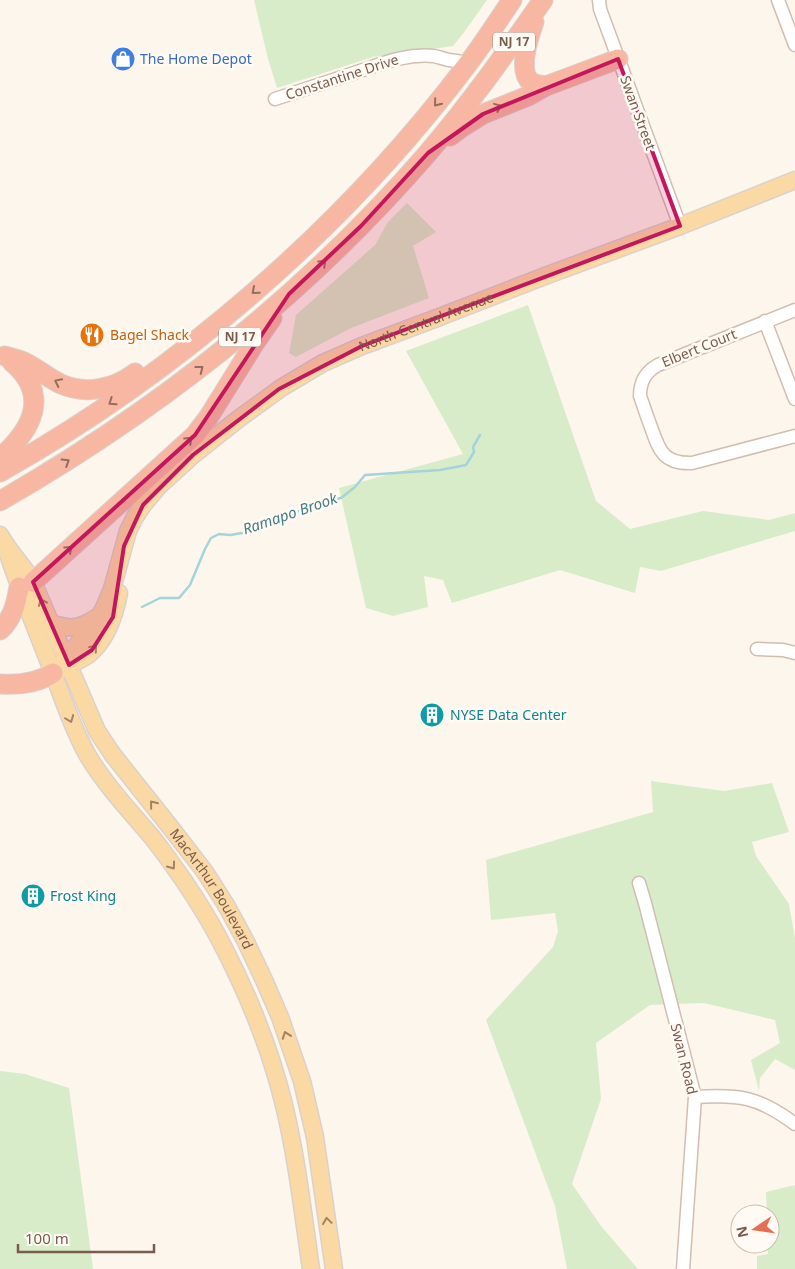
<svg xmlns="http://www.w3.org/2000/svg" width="795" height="1269" viewBox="0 0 795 1269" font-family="'Noto Sans',sans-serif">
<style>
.green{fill:#d8ecc9}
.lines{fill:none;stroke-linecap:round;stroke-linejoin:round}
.stream{stroke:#a5d3da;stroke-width:2.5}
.minor-casing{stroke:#d1beb0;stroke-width:15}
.major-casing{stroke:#dad1cd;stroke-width:19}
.highway-casing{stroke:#dad1cd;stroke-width:21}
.minor{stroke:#fff;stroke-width:12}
.major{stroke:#fbd9a5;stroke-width:16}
.highway{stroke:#f7b7a3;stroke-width:19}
.oneway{stroke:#936e5e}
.oneway2{stroke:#a18267}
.marked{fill:#c2185b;fill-opacity:0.2;stroke:#c2185b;stroke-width:4;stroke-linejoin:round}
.labels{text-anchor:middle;stroke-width:5;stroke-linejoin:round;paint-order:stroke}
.shield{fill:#fffaf3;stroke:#a28b7f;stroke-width:1}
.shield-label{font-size:12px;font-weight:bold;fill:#7a5c4d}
.shop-label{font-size:14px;fill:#366cbe;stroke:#fffaf3;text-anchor:start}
.street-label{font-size:14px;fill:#7a5c4d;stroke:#fffaf3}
.food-label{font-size:14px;fill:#c56008;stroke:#fffaf3;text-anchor:start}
.culture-label{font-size:14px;fill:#0d838f;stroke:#fffaf3;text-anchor:start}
.water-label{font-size:15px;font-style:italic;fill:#437c86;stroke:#fffaf3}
</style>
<rect width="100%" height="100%" fill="#fdf6ec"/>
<path class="green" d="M 254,0 L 487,0 L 465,31 L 453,46 L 373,57 L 277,88 L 268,59 Z
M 407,203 L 436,232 L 413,246 L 429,298 L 351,328 L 296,357 L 289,353 L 296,315 L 375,245 L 388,222 Z
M 528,305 L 596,501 L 630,529 L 703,511 L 769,520 L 795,513 L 795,531 L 661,571 L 640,567 L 635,593 L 560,570 L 452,603 L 443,580 L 424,576 L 428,607 L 393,616 L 366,608 L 339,488 L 463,454 L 406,351 Z
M 651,781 L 724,791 L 772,783 L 789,832 L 752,842 L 756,856 L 789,904 L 795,939 L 795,1070 L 775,1059 L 760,1078 L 759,1091 L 751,1060 L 780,1043 L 775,1020 L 704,1003 L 650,1005 L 596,1043 L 601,1099 L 572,1184 L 601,1226 L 638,1269 L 567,1269 L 555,1206 L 486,1020 L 553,947 L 558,931 L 555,913 L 491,920 L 486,860 L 653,812 Z
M 0,1071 L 25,1074 L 69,1088 L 93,1269 L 0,1269 Z
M 795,1185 L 795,1269 L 757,1269 L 757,1256 L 768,1254 L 767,1244 L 770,1244 L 770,1214 L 767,1214 L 766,1192 Z"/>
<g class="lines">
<path class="stream" d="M 142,607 L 160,598 L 179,598 L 190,585 L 205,549 L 211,538 L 219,534 L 230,535 L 248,532 L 319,503 L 341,498 L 355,487 L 365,475 L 440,470 L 466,465 L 474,452 L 473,447 L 480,435"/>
<defs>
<path id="minor" d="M 599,0 L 600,9 L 680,226
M 778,0 L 795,45
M 275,99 C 299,91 324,83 348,75 C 377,66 402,53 434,56 C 439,57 444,59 449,60 C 456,61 461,61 467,64
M 795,310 L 658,365 C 645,372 640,382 640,396 C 644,407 647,417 651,427 C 659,450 663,464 692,463 L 795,436
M 765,321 L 795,399
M 757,649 L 783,650 L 795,653
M 639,883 L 645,903 L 695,1097 L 683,1269
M 695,1097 C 739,1094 759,1097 795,1124"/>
<g id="major">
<path id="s1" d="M 0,535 C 9,552 23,565 33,582 L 97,731 L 113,755 L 171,828 L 205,872 L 226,905 L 245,940 L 264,980 L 280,1017 L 302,1081 L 315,1137 L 334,1269"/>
<path d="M 8,554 C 21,594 38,633 53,673 C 64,701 73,730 88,756 C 106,786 130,811 152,837 C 179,872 205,910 225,950 C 250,999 271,1052 284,1105 C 297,1159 303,1214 311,1269"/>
<path d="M 51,623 C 70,630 79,629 96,618"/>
<path d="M 59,670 C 68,665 80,661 88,655 C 106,641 115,614 119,593"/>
<path id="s2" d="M 53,673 L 95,624 L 104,608 L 112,589 L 128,531 L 135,517 L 143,505 L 159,486 L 193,455 L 237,420 L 281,388 L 323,363 L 362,346 L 429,321 L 545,276 L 680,226 L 795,180"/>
</g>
<path id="highway" d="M 534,22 C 529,36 517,71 531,82 C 535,85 541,85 546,86
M 450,136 L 462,127 L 483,114 L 528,96 L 546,86 L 618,59
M 5,356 C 11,358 18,359 24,362 C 37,368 48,378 61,384 C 86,395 114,389 135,373
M 0,458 C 32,430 51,395 12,362
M 0,472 C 178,372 344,228 467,65 C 483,44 497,22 512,0
M 0,501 C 162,408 304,296 427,154 C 469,105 506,53 543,0
M 33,582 L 195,435 L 208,418 L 254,344 L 272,318
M 0,630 C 13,618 16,604 19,587
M 0,684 C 18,685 38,683 53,673"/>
</defs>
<use href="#minor" class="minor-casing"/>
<use href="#major" class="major-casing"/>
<use href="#highway" class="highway-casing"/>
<use href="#minor" class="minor"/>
<use href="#major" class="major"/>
<use href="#highway" class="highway"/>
</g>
<defs><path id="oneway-chevron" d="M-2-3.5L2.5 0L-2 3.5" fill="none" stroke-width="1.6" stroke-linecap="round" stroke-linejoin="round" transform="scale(1.25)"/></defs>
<g class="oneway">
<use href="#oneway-chevron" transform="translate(437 103) rotate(129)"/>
<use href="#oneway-chevron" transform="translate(498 107) rotate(-22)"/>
<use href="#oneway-chevron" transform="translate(323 263) rotate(-44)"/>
<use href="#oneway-chevron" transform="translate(255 291) rotate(139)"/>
<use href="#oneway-chevron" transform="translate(200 369) rotate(-38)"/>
<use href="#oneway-chevron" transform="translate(58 382) rotate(-154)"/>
<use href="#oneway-chevron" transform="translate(112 402) rotate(146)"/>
<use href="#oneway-chevron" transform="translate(189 440) rotate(-44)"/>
<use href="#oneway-chevron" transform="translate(66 462) rotate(-32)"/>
<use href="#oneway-chevron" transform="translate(69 549) rotate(-42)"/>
</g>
<g class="oneway2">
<use href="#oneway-chevron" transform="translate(42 602) rotate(-113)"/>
<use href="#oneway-chevron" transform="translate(94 648) rotate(-50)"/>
<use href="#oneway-chevron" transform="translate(70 719) rotate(69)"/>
<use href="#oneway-chevron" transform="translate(153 804) rotate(-129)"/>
<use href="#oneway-chevron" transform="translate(172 866) rotate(54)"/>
<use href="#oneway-chevron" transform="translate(286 1035) rotate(-110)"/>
<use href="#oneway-chevron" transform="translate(327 1221) rotate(-98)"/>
</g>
<path class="marked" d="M 618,59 L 680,226 L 362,346 L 279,389 L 193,455 L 143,505 L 124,546 L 113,617 L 92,650 L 69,665 L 33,582 L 195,435 L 289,294 L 361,226 L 428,153 L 483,114 Z"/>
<defs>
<symbol id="shop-disc" viewBox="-11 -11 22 22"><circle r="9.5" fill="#3f7fe0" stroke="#fffaf3"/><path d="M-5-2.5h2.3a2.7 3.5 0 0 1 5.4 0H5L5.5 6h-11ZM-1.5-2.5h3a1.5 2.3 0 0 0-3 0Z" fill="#fff"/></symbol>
<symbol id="restaurant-disc" viewBox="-11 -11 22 22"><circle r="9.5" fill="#e8710a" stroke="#fffaf3"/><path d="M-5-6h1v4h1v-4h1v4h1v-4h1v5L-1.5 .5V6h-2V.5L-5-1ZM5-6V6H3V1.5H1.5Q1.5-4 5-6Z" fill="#fff"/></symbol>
<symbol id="building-disc" viewBox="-11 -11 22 22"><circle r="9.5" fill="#0f9aa8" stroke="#fffaf3"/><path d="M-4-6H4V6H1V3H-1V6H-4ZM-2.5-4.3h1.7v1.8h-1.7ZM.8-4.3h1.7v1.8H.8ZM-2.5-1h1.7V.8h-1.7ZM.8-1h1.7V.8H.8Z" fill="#fff"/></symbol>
</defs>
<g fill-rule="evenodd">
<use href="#shop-disc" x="109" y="45" width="28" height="28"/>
<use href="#restaurant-disc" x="78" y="321" width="28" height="28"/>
<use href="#building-disc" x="418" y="701" width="28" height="28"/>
<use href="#building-disc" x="19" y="882" width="28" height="28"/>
</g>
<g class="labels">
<g class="shield">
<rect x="493" y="32.5" width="42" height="19" rx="4"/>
<rect x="219" y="327.5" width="42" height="19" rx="4"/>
</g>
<g class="shield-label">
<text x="514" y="46">NJ 17</text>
<text x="240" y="341">NJ 17</text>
</g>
<g class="shop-label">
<text x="140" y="64">The Home Depot</text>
</g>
<g class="street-label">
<text transform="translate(342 77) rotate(-18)" y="5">Constantine Drive</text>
<text transform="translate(638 113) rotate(70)" y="5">Swan Street</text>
<text dy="5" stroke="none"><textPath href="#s2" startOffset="535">North Central Avenue</textPath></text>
<text transform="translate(699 348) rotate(-22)" y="5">Elbert Court</text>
<text dy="5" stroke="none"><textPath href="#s1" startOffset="415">MacArthur Boulevard</textPath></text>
<text transform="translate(684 1059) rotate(76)" y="5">Swan Road</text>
</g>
<g class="food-label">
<text x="110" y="340">Bagel Shack</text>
</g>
<g class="culture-label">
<text x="450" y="720">NYSE Data Center</text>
<text x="50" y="901">Frost King</text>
</g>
<g class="water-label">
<text transform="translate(290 514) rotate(-19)" y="5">Ramapo Brook</text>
</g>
</g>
<g transform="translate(755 1229) rotate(257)"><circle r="24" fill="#fffaf3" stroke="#cabbb1"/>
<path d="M0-4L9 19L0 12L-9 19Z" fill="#e76f51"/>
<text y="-8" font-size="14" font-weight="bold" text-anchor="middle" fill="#7a5c4d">N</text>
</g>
<path d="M18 1244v8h136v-8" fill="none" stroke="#7a5c4d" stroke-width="2.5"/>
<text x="25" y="1244" font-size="15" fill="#7a5c4d" stroke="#fffaf3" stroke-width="4" paint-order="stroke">100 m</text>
</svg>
